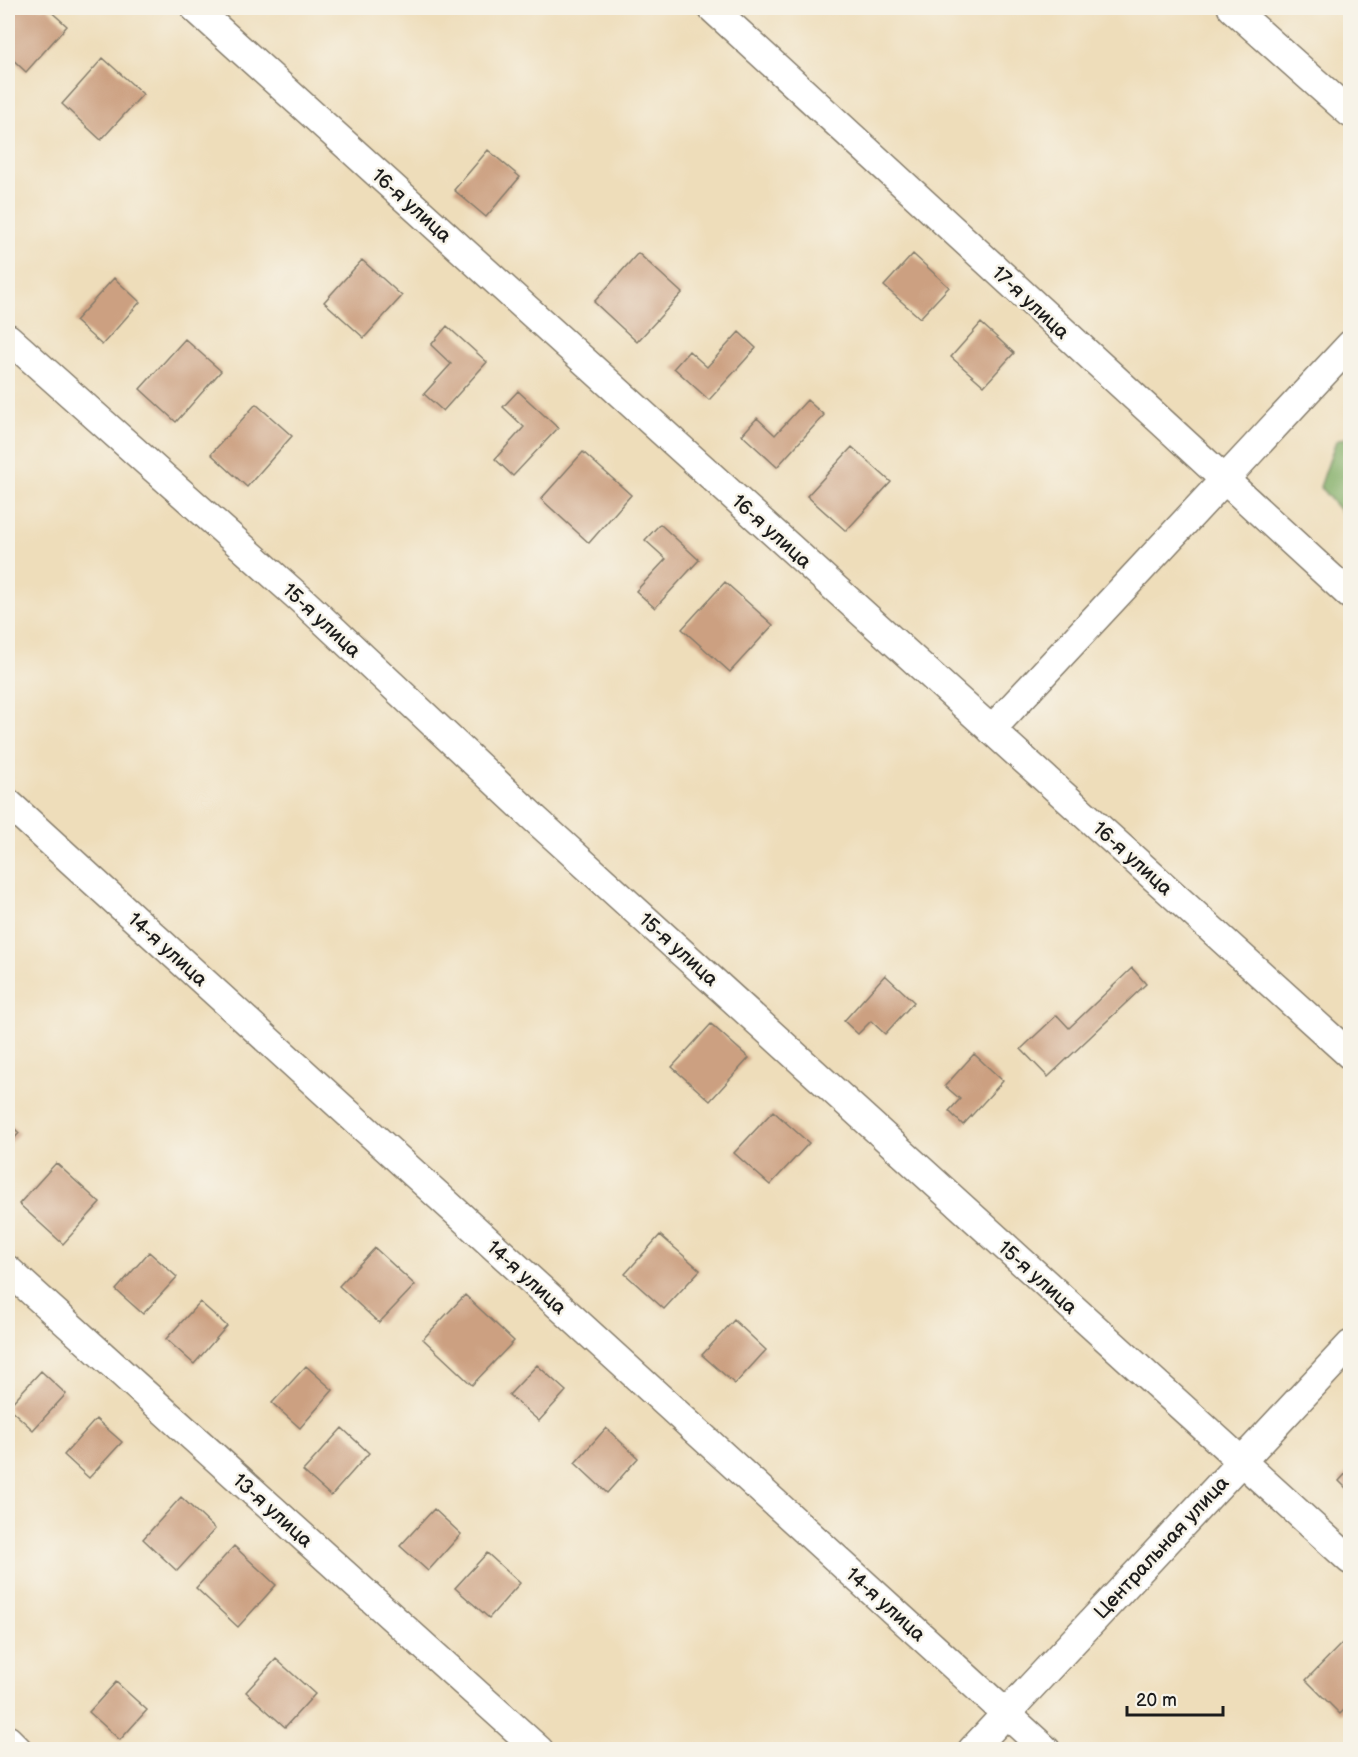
<svg xmlns="http://www.w3.org/2000/svg" width="1358" height="1757" viewBox="0 0 1358 1757" font-family="'Balsamiq Sans',sans-serif">
<style>
.forest{fill:#81ad66;stroke:#4e6441;stroke-width:1.5}
.building{fill:#cca081}
.lines{fill:none;stroke-linecap:round;stroke-linejoin:round}
.street-casing{stroke:#857c6b;stroke-width:31}
.street{stroke:#fff;stroke-width:28}
.labels{text-anchor:middle;stroke-width:5;stroke-linejoin:round;paint-order:stroke}
.street-label{font-size:20px;fill:#1c1c1c;stroke:#f7f3e8}
</style>
<rect width="100%" height="100%" fill="#f7f3e8"/>
<filter id="ink" filterUnits="userSpaceOnUse"><feTurbulence type="fractalNoise" baseFrequency=".0167" numOctaves="2"/><feDisplacementMap in="SourceGraphic" scale="12" xChannelSelector="R" yChannelSelector="G"/><feConvolveMatrix kernelMatrix="1 2 1 2 8 2 1 2 1" color-interpolation-filters="sRGB"/></filter>
<filter id="wash" filterUnits="userSpaceOnUse"><feTurbulence type="fractalNoise" baseFrequency=".008" numOctaves="4" result="noise"/><feDisplacementMap in="SourceGraphic" scale="24" xChannelSelector="R" yChannelSelector="G"/><feGaussianBlur stdDeviation="1.35" result="paint"/><feColorMatrix in="noise" values="0 0 0 0 0 0 0 0 0 0 0 0 0 0 0 0 0 1.4 0 .05"/><feComposite in="paint" operator="in"/></filter>
<g filter="url(#wash)">
<rect width="100%" height="100%" fill="#eeddba"/>
<path class="forest" d="M 1350,436 L 1350,522 L 1320,487 L 1336,441 Z"/>
<g id="blocks">
<path class="building" d="M 12,8 L 47,8 L 67,26 L 26,72 L 8,55 L 8,13 Z
M 103,58 L 143,94 L 101,140 L 62,104 Z
M 488,150 L 520,177 L 486,217 L 454,190 Z
M 638,253 L 682,293 L 637,342 L 594,302 Z
M 913,254 L 949,287 L 920,318 L 884,286 Z
M 362,260 L 402,296 L 364,338 L 324,302 Z
M 114,278 L 140,302 L 102,345 L 75,321 Z
M 981,323 L 1014,353 L 984,386 L 951,357 Z
M 447,326 L 487,362 L 443,411 L 424,394 L 451,364 L 431,345 Z
M 739,332 L 756,348 L 709,400 L 674,368 L 689,351 L 707,367 Z
M 185,339 L 221,371 L 176,422 L 140,389 Z
M 518,391 L 558,428 L 513,476 L 495,459 L 524,427 L 503,407 Z
M 807,400 L 824,415 L 777,467 L 742,435 L 757,418 L 775,435 Z
M 256,404 L 292,436 L 247,487 L 211,454 Z
M 852,447 L 891,482 L 846,531 L 807,496 Z
M 583,452 L 631,495 L 589,543 L 541,499 Z
M 660,524 L 699,560 L 655,608 L 636,591 L 666,559 L 645,540 Z
M 725,582 L 773,625 L 730,672 L 682,629 Z
M 1132,968 L 1146,984 L 1048,1077 L 1021,1049 L 1057,1015 L 1069,1028 Z
M 885,975 L 914,1002 L 885,1034 L 871,1021 L 858,1034 L 844,1021 Z
M 711,1024 L 749,1058 L 710,1101 L 672,1067 Z
M 974,1054 L 1003,1081 L 963,1125 L 949,1111 L 960,1099 L 945,1086 Z
M 773,1111 L 809,1143 L 770,1185 L 734,1153 Z
M 8,1122 L 19,1133 L 8,1146 Z
M 56,1163 L 100,1203 L 63,1244 L 19,1204 Z
M 660,1235 L 700,1270 L 664,1309 L 625,1274 Z
M 375,1248 L 415,1285 L 379,1323 L 339,1286 Z
M 149,1252 L 177,1277 L 143,1314 L 116,1290 Z
M 465,1295 L 514,1341 L 472,1385 L 423,1339 Z
M 200,1302 L 227,1326 L 194,1364 L 166,1339 Z
M 734,1320 L 766,1350 L 735,1384 L 702,1355 Z
M 537,1365 L 566,1391 L 539,1421 L 509,1395 Z
M 306,1366 L 333,1390 L 300,1428 L 272,1403 Z
M 41,1371 L 66,1394 L 33,1430 L 8,1407 Z
M 96,1419 L 122,1442 L 89,1478 L 64,1455 Z
M 342,1428 L 369,1453 L 331,1496 L 303,1471 Z
M 606,1428 L 638,1458 L 607,1493 L 575,1463 Z
M 1350,1469 L 1350,1492 L 1339,1481 Z
M 181,1497 L 215,1529 L 177,1571 L 143,1539 Z
M 434,1509 L 461,1534 L 428,1571 L 400,1546 Z
M 234,1546 L 276,1585 L 238,1627 L 196,1588 Z
M 487,1553 L 520,1583 L 489,1618 L 455,1588 Z
M 1349,1636 L 1350,1704 L 1340,1714 L 1306,1680 Z
M 276,1659 L 315,1694 L 285,1727 L 246,1692 Z
M 116,1682 L 147,1710 L 120,1740 L 89,1712 Z"/>
</g>
</g>
<g filter="url(#ink)">
<use href="#blocks" fill-opacity="0" stroke="#857c6b" stroke-width="1.5"/>
<g class="lines">
<defs>
<path id="street" d="M 195,8 L 1350,1055
M 712,8 L 1350,595
M 1232,8 L 1350,113
M 8,338 L 306,604 L 535,819 L 1350,1560
M 991,730 L 1350,345
M 8,803 L 1046,1750
M 8,1270 L 539,1750
M 8,1740 L 18,1750
M 972,1750 L 1350,1345"/>
</defs>
<use href="#street" class="street-casing"/>
<use href="#street" class="street"/>
</g>
</g>
<g class="labels">
<g class="street-label">
<text transform="translate(412 205) rotate(42)" y="7">16-я улица</text>
<text transform="translate(1031 302) rotate(43)" y="7">17-я улица</text>
<text transform="translate(772 531) rotate(42)" y="7">16-я улица</text>
<text transform="translate(322 620) rotate(43)" y="7">15-я улица</text>
<text transform="translate(1133 858) rotate(42)" y="7">16-я улица</text>
<text transform="translate(168 949) rotate(42)" y="7">14-я улица</text>
<text transform="translate(679 949) rotate(42)" y="7">15-я улица</text>
<text transform="translate(527 1277) rotate(42)" y="7">14-я улица</text>
<text transform="translate(1038 1277) rotate(42)" y="7">15-я улица</text>
<text transform="translate(273 1510) rotate(42)" y="7">13-я улица</text>
<text transform="translate(1161 1547) rotate(-47)" y="7">Центральная улица</text>
<text transform="translate(886 1604) rotate(42)" y="7">14-я улица</text>
</g>
</g>
<rect width="1358" height="1757" fill="none" stroke="#f7f3e8" stroke-width="30"/>
<path d="M1127 1706v9h96v-9" fill="none" stroke="#1c1c1c" stroke-width="3"/>
<text x="1136" y="1706" font-size="18" fill="#1c1c1c" stroke="#f7f3e8" stroke-width="4.5" paint-order="stroke">20 m</text>
</svg>
